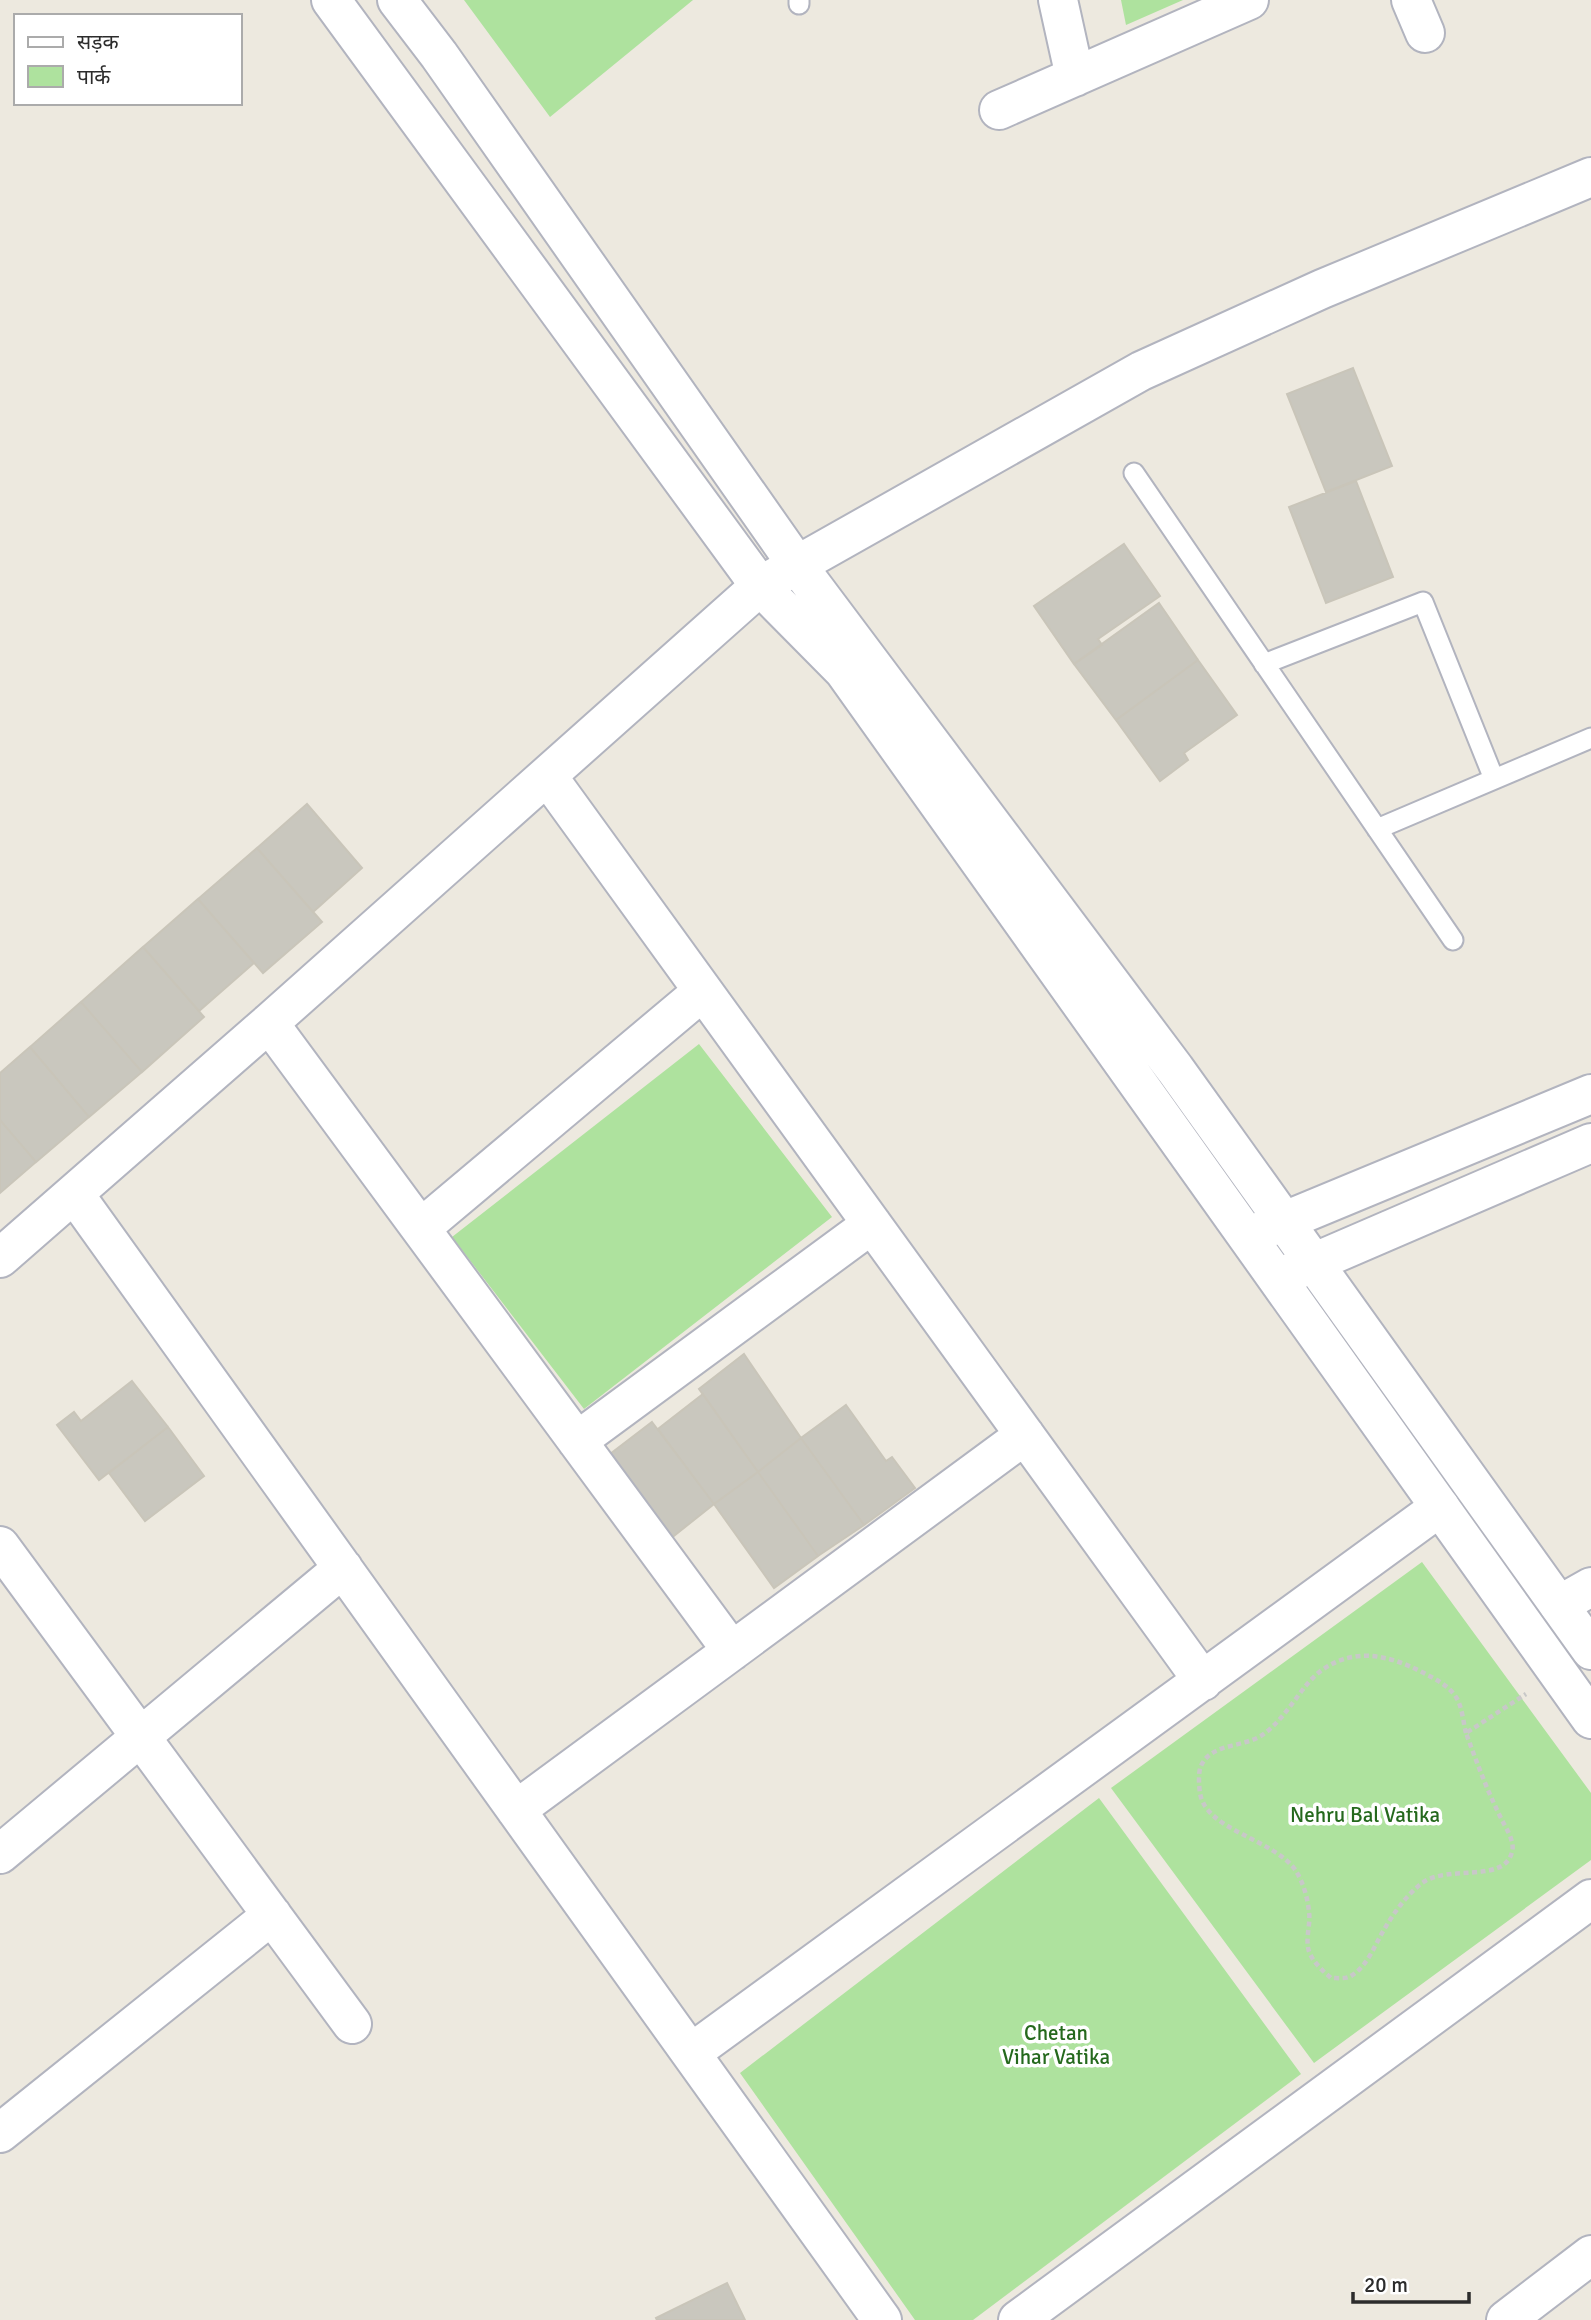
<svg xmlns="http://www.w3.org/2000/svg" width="1591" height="2320" viewBox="0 0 1591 2320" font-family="Signika,'Noto Sans Devanagari',sans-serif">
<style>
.green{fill:#aee29e}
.building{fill:#c9c7be;stroke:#c9c5b9;stroke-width:2}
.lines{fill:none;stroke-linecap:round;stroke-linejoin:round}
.lane-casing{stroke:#b2b4bf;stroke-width:23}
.street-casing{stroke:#b2b4bf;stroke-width:42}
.secondary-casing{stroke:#b2b4bf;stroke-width:42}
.path{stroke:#c8c8c8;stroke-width:4.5;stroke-dasharray:5 3.5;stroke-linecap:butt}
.lane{stroke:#fff;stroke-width:19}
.street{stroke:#fff;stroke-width:38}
.secondary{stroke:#fff;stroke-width:38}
.labels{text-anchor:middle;stroke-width:7;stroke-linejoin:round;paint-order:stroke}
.park-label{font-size:21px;fill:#25691d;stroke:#fff}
</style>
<rect width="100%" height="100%" fill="#ede9df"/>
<path class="green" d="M 464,0 L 693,0 L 550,117 Z
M 1121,0 L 1183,0 L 1126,25 Z
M 699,1044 L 832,1217 L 584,1409 L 452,1237 Z
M 1422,1562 L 1591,1793 L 1591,1860 L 1314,2063 L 1111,1788 Z
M 1099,1798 L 1301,2074 L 973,2320 L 915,2320 L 740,2073 Z"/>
<path class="building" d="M 1353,368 L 1392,466 L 1326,492 L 1287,394 Z
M 1356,481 L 1393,577 L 1326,603 L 1289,507 Z
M 1124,544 L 1160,596 L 1098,639 L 1102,645 L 1074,664 L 1034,606 Z
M 1159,603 L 1198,660 L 1116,720 L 1074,664 Z
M 1198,660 L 1237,715 L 1184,753 L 1188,760 L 1160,781 L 1116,720 Z
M 307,804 L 362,868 L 313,912 L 257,848 Z
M 257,848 L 322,922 L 263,973 L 198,899 Z
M 198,899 L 254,963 L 199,1011 L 143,947 Z
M 143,947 L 204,1017 L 142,1072 L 81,1002 Z
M 81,1002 L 142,1072 L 89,1117 L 30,1047 Z
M 30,1047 L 89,1117 L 36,1162 L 0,1120 L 0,1073 Z
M 0,1120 L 36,1162 L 0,1193 Z
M 744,1354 L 801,1438 L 758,1472 L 699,1389 Z
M 132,1381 L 168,1427 L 99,1480 L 57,1425 L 74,1412 L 81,1421 Z
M 703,1394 L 758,1472 L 714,1504 L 658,1429 Z
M 846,1405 L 886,1461 L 892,1457 L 915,1488 L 864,1525 L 801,1438 Z
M 652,1422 L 714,1504 L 665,1543 L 601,1461 Z
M 168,1427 L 204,1476 L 145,1521 L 109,1473 Z
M 801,1438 L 864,1525 L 818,1556 L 758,1472 Z
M 758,1472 L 818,1556 L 774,1588 L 714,1504 Z
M 727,2283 L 745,2320 L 657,2320 L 656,2318 Z"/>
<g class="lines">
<defs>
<path id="lane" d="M 799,4 L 799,0
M 1134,473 L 1453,940
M 1264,664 L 1423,602 L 1494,779
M 1377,829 L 1591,738"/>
<path id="street" d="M 1058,0 L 1075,77
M 1411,0 L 1425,33
M 999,110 L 1249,0
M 548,777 L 1203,1681
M 269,1023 L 732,1651
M 75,1195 L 882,2320
M 421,1228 L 703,991
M 0,1258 L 269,1023 L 760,586 L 1141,371 L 1322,289 L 1591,177
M 577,1441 L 872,1224
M 0,1546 L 352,2024
M 1559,1605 L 1591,1587
M 516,1810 L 1025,1435
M 0,1854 L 343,1568
M 691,2053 L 1440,1507
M 0,2133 L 272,1915
M 1018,2320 L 1591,1899
M 1506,2320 L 1591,2255"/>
<path id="secondary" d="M 331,0 L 760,586 L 844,671 L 1591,1719
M 397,0 L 439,55 L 797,565 L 1175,1069 L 1591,1650
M 1263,1230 L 1591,1094
M 1292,1272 L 1591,1143"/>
</defs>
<use href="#lane" class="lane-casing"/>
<use href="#street" class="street-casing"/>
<use href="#secondary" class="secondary-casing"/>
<path class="path" d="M 1466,1733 C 1463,1721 1462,1706 1456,1697 C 1448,1685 1435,1679 1422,1672 C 1388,1655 1355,1647 1322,1670 C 1302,1684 1288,1716 1265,1733 C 1247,1748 1211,1742 1201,1766 C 1198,1772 1199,1786 1200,1793 C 1206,1831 1275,1839 1296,1871 C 1303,1882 1308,1899 1309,1912 C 1311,1925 1304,1941 1310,1954 C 1315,1964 1323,1971 1331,1978 C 1338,1978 1346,1979 1351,1976 C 1368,1966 1375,1944 1385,1928 C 1395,1911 1407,1895 1422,1883 C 1448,1864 1504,1884 1512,1852 C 1515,1842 1507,1830 1503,1822 C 1488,1793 1477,1763 1466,1733 L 1526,1694"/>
<use href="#lane" class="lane"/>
<use href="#street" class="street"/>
<use href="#secondary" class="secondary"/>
</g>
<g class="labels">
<g class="park-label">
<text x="1365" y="1822">Nehru Bal Vatika</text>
<text x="1056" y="2040">Chetan<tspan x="1056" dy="24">Vihar Vatika</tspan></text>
</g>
</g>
<rect x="14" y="14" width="228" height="91" fill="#ffffff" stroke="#ababab" stroke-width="2"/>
<rect x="28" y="37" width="35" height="10" fill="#ffffff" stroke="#ababab" stroke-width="2"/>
<text x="77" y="49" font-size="21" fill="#2c2c2c">सड़क</text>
<rect x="28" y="66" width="35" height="21" fill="#aee29e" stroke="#ababab" stroke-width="2"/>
<text x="77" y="84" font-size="21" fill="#2c2c2c">पार्क</text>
<path d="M1353 2292v10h116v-10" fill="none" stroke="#2c2c2c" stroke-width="3.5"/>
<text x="1364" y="2292" font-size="21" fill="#2c2c2c" stroke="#ffffff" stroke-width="5" paint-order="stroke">20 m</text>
</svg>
